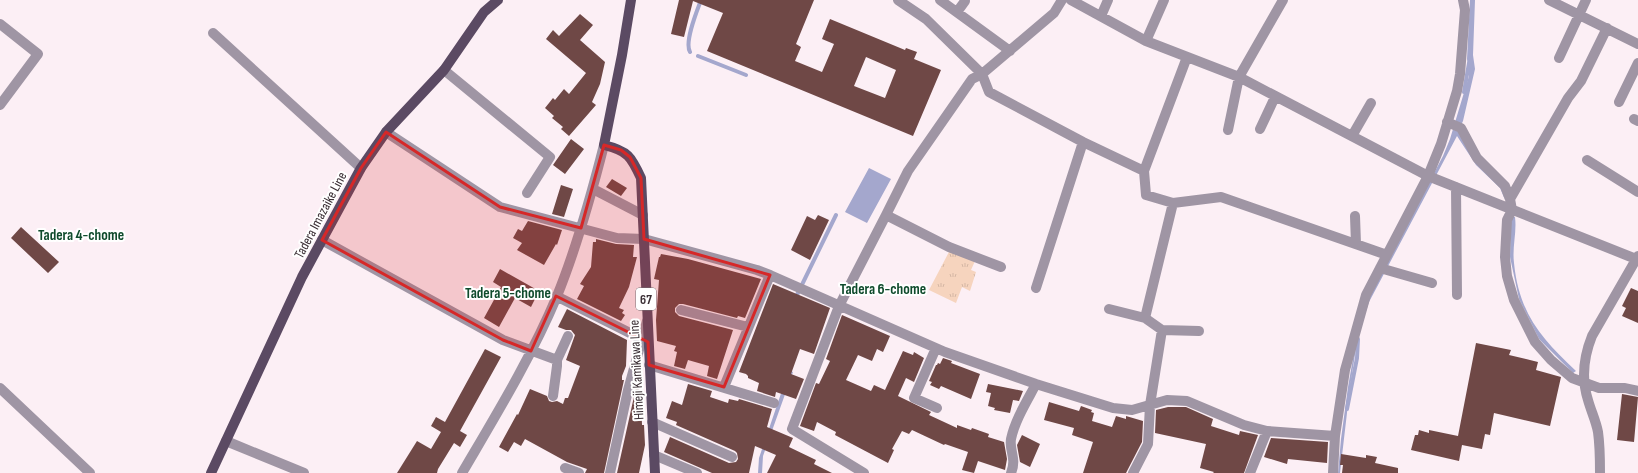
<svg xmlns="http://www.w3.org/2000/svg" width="1638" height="473" viewBox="0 0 1638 473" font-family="'Sofia Sans Condensed',sans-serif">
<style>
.park{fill:url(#park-tufts)}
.water{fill:#a4a7cd}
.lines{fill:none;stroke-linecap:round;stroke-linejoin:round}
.stream{stroke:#a4a7cd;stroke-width:4}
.building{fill:#6f4846;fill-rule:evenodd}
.minor{stroke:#9f95a4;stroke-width:10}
.major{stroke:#5b4a63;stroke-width:10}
.marked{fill:#d62828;fill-opacity:0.2;stroke:#d62828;stroke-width:3;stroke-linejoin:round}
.labels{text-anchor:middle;stroke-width:4;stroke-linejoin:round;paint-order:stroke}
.shield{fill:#fff;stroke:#766d72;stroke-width:1}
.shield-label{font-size:13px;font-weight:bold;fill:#3b2f35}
.street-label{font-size:14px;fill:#3b2f35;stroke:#fff}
.neighbourhood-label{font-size:15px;font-weight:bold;fill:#0f4b2c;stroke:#fff}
</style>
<defs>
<pattern id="park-tufts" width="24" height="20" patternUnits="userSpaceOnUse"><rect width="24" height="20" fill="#f6d4be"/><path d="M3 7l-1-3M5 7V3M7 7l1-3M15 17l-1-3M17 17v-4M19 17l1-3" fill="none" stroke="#d4b6a4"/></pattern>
</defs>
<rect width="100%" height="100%" fill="#fceff5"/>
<path class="park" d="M 950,250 L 975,261 L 971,270 L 976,272 L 970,291 L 962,287 L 956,303 L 929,290 Z"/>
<path class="water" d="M 1470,0 L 1475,0 L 1473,55 L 1475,69 L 1463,121 L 1458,132 L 1503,187 L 1505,200 L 1500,188 L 1476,165 L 1457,136 L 1369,302 L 1358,335 L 1350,387 L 1340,473 L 1338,473 L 1341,439 L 1348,387 L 1355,347 L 1366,302 L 1443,156 L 1450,139 L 1469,76 L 1467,59 Z
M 869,168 L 891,179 L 867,223 L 845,212 Z
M 1511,217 L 1515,217 C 1517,232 1512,247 1514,263 C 1519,313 1541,338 1576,371 L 1573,373 L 1539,339 L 1519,299 L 1510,257 Z
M 789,370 L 793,372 L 763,456 L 762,473 L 758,473 L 759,458 Z"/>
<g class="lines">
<path class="stream" d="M 690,52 C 684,42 697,11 701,0
M 698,56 L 746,75
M 1464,92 L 1469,63
M 795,299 L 836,215
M 1347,409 L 1357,358 L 1358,339"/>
</g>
<path class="building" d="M 679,0 L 814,0 L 796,44 L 801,47 L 795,61 L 822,72 L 834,44 L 822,39 L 830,19 L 905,50 L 906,48 L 917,52 L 914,59 L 941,70 L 913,136 L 707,51 L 723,13 L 693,1 L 684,37 L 671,34 ZM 866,57 L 896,70 L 885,98 L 854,86 Z
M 580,14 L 593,25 L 580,40 L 605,62 L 600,84 L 592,102 L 596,105 L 569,136 L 561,129 L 563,127 L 552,118 L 554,116 L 545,108 L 553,98 L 555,100 L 564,89 L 569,94 L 586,73 L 546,39 L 553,30 L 559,36 Z
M 571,139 L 584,149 L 565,174 L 553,165 Z
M 612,179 L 627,188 L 621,196 L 606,187 Z
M 561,185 L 573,189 L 564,217 L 552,214 Z
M 818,215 L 829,220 L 810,260 L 791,250 L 807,216 L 815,220 Z
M 528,221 L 562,230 L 557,245 L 556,244 L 544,265 L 517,250 L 522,243 L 513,238 L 518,229 L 522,231 Z
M 21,227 L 59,262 L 48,273 L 11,238 Z
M 596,239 L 616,244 L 634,245 L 633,257 L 637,257 L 629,287 L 619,308 L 624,310 L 622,313 L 625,315 L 621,321 L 577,299 L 584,286 L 580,284 L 591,267 L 593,242 L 596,242 Z
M 661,254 L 688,259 L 761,279 L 745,318 L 738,316 L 737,318 L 683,304 L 679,304 L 675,308 L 675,312 L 679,316 L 733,330 L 717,379 L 707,376 L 709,366 L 688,360 L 685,369 L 674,366 L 677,352 L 674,351 L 676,346 L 657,341 L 656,320 L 659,280 L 654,279 L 659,257 L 660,257 Z
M 500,269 L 539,291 L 531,307 L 515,298 L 499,327 L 484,318 L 501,287 L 493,282 Z
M 773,284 L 830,308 L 814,354 L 800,349 L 791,374 L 804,379 L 796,399 L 776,392 L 775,397 L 757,391 L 759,383 L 748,378 L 748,376 L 746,374 L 739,372 Z
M 1631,288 L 1638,291 L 1638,323 L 1622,316 L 1626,308 L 1622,306 Z
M 567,309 L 627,340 L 626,366 L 622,376 L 622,380 L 624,380 L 604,473 L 585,473 L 587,469 L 567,462 L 525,439 L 521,446 L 514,442 L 508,452 L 499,447 L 517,414 L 518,415 L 530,389 L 547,396 L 549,401 L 552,402 L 557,401 L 563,404 L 565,398 L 568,398 L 580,366 L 566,360 L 575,335 L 571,330 L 566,330 L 558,327 Z
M 842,315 L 890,336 L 883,352 L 877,349 L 872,361 L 858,355 L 846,380 L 871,391 L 874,385 L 885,390 L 903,351 L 913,355 L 914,352 L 924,358 L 914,382 L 906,378 L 898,396 L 931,412 L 929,415 L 957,428 L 957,425 L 971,430 L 972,428 L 989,434 L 988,437 L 1004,442 L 1007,459 L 1005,470 L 978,461 L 974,473 L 962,470 L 968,452 L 945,444 L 944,445 L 912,430 L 909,434 L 902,431 L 892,449 L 894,450 L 888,463 L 835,435 L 836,432 L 817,422 L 814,431 L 800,426 L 816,383 L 819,384 L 830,361 L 826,359 Z
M 1476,343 L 1511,350 L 1509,355 L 1538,362 L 1536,370 L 1561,377 L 1550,426 L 1494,413 L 1490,435 L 1485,434 L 1482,449 L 1462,445 L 1459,461 L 1411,450 L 1415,435 L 1418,435 L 1419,430 L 1429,433 L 1429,430 L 1458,436 Z
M 485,349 L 501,357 L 460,431 L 467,435 L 460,447 L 454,443 L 438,469 L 437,473 L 397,473 L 417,441 L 431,449 L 441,432 L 431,426 L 436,417 L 445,422 Z
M 943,358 L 952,361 L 951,363 L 980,374 L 971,399 L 941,386 L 939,389 L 930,385 L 932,382 L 929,381 L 936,365 L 937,365 L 938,363 L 940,364 Z
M 637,383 L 640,384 L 637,397 L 641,397 L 642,425 L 644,425 L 645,445 L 639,473 L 617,473 Z
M 688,384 L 712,391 L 710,397 L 728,403 L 729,399 L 738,401 L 739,399 L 772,409 L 767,427 L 793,438 L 789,447 L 816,460 L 814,464 L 832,473 L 767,473 L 776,455 L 755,446 L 749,473 L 712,473 L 664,452 L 670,437 L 729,463 L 736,462 L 738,459 L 737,453 L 735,451 L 676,425 L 677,422 L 666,418 L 672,401 L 682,405 Z
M 988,384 L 1023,391 L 1019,401 L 1013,400 L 1010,413 L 994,410 L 995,408 L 988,406 L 991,393 L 986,392 Z
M 1622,394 L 1638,397 L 1634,442 L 1617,440 Z
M 1049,402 L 1079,411 L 1081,406 L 1092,410 L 1091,412 L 1094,413 L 1092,421 L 1112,427 L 1116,416 L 1126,419 L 1126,416 L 1143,421 L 1142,442 L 1126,473 L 1083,473 L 1093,442 L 1072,435 L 1074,428 L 1044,420 Z
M 1168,407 L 1186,407 L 1213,419 L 1211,426 L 1239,435 L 1240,431 L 1258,435 L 1244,473 L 1213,473 L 1214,472 L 1200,468 L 1206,444 L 1155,433 L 1156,410 Z
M 1022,435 L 1040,444 L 1030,467 L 1020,462 L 1017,445 Z
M 1271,438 L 1328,442 L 1327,463 L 1288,459 L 1287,464 L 1264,457 Z
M 1341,454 L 1366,458 L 1366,455 L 1377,457 L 1375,463 L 1398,468 L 1398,473 L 1342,473 L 1343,465 L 1340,465 Z"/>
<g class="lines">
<path class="minor" d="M 898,0 L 926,19 L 982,74 L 989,92 L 1083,142 L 1144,171 L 1146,195 L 1173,203 L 1221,197 L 1387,255
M 940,0 L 1010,51
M 1071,0 L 1146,41 L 1239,77 L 1428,176 L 1636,259
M 1549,0 L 1638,44
M 957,12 L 965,1
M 1101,16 L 1108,0
M 0,24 L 38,54 L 0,105
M 213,33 L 361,168
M 1146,41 L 1164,0
M 1559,58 L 1586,0
M 444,70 L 550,157 L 527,193
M 1619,102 L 1638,63
M 1634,119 L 1638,121
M 1447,122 L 1461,128 L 1477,158 L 1505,186 L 1510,199 L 1512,210 L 1507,220 L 1505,257 L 1507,276 L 1514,300 L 1535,342 L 1551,360 L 1572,378 L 1599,388 L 1625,388 L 1638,391
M 1260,129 L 1275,97
M 1228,130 L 1239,77 L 1283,0
M 386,132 L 500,207 L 617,238 L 644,239 L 757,270 L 770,275 L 945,352 L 1036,384 L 1113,408 L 1132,410 L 1167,400 L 1187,401 L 1244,425 L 1267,431 L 1335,436
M 1352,136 L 1371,103
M 1587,160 L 1638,192
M 1144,171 L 1187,57
M 1456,187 L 1457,295
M 593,189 L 643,215
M 1510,199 L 1568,98 L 1581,81 L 1607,28
M 886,215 L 949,247 L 1001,267
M 1355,216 L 1356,244
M 322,240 L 503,340 L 557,360
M 1380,268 L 1432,283
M 1036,288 L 1083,142
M 556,296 L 642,339
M 1109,309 L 1145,318 L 1162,330 L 1150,405 L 1148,444 L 1133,473
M 681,310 L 748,327
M 1145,318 L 1173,203
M 1162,330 L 1199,331
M 936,348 L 914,398 L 937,408
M 649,365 L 774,403
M 724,387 L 770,275
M 0,388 L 90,473
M 553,396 L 557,366 L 557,360 L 568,336
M 652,422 L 732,457
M 226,441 L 304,473
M 654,455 L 697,473
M 565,468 L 579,473
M 462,473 C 496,415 531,358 557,296 C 577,247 591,196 604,145
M 610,473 L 628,390 L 647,321
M 864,473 L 792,429 L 839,306 L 886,215 L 908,171 L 972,79 L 982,74 L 1054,13 L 1062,0
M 1011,473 C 1017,458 1009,451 1011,439 C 1015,420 1027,401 1036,384
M 1250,473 L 1267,431
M 1333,473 L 1335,436 L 1345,370 L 1366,295 L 1428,176 L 1441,144 L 1457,91 L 1460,74 L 1465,10 L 1463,0
M 1600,473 C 1600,459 1600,446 1598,432 C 1596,421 1591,411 1588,400 C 1581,378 1584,356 1592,336 L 1638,256"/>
<path class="major" d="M 631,0 L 622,55 L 604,145 C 628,151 631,156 641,178 L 655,473
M 211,473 L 302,277 L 361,168 L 386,132 L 444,70 L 484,12 L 498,0"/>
</g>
<path class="marked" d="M 386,132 L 500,207 L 581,228 L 604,145 L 621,150 L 630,157 L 641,178 L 644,239 L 770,275 L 724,387 L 649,365 L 648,342 L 556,296 L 531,351 L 503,340 L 322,240 L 361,168 Z"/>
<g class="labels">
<rect class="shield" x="636" y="288" width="20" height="22" rx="3"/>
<g class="shield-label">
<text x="646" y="304">67</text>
</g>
<g class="street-label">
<text transform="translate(320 215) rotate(-62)" y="5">Tadera Imazaike Line</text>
<text transform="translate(636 370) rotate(-93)" y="5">Himeji Kamikawa Line</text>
</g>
<g class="neighbourhood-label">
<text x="81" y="240">Tadera 4-chome</text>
<text x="883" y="294">Tadera 6-chome</text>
<text x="508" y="298">Tadera 5-chome</text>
</g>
</g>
</svg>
